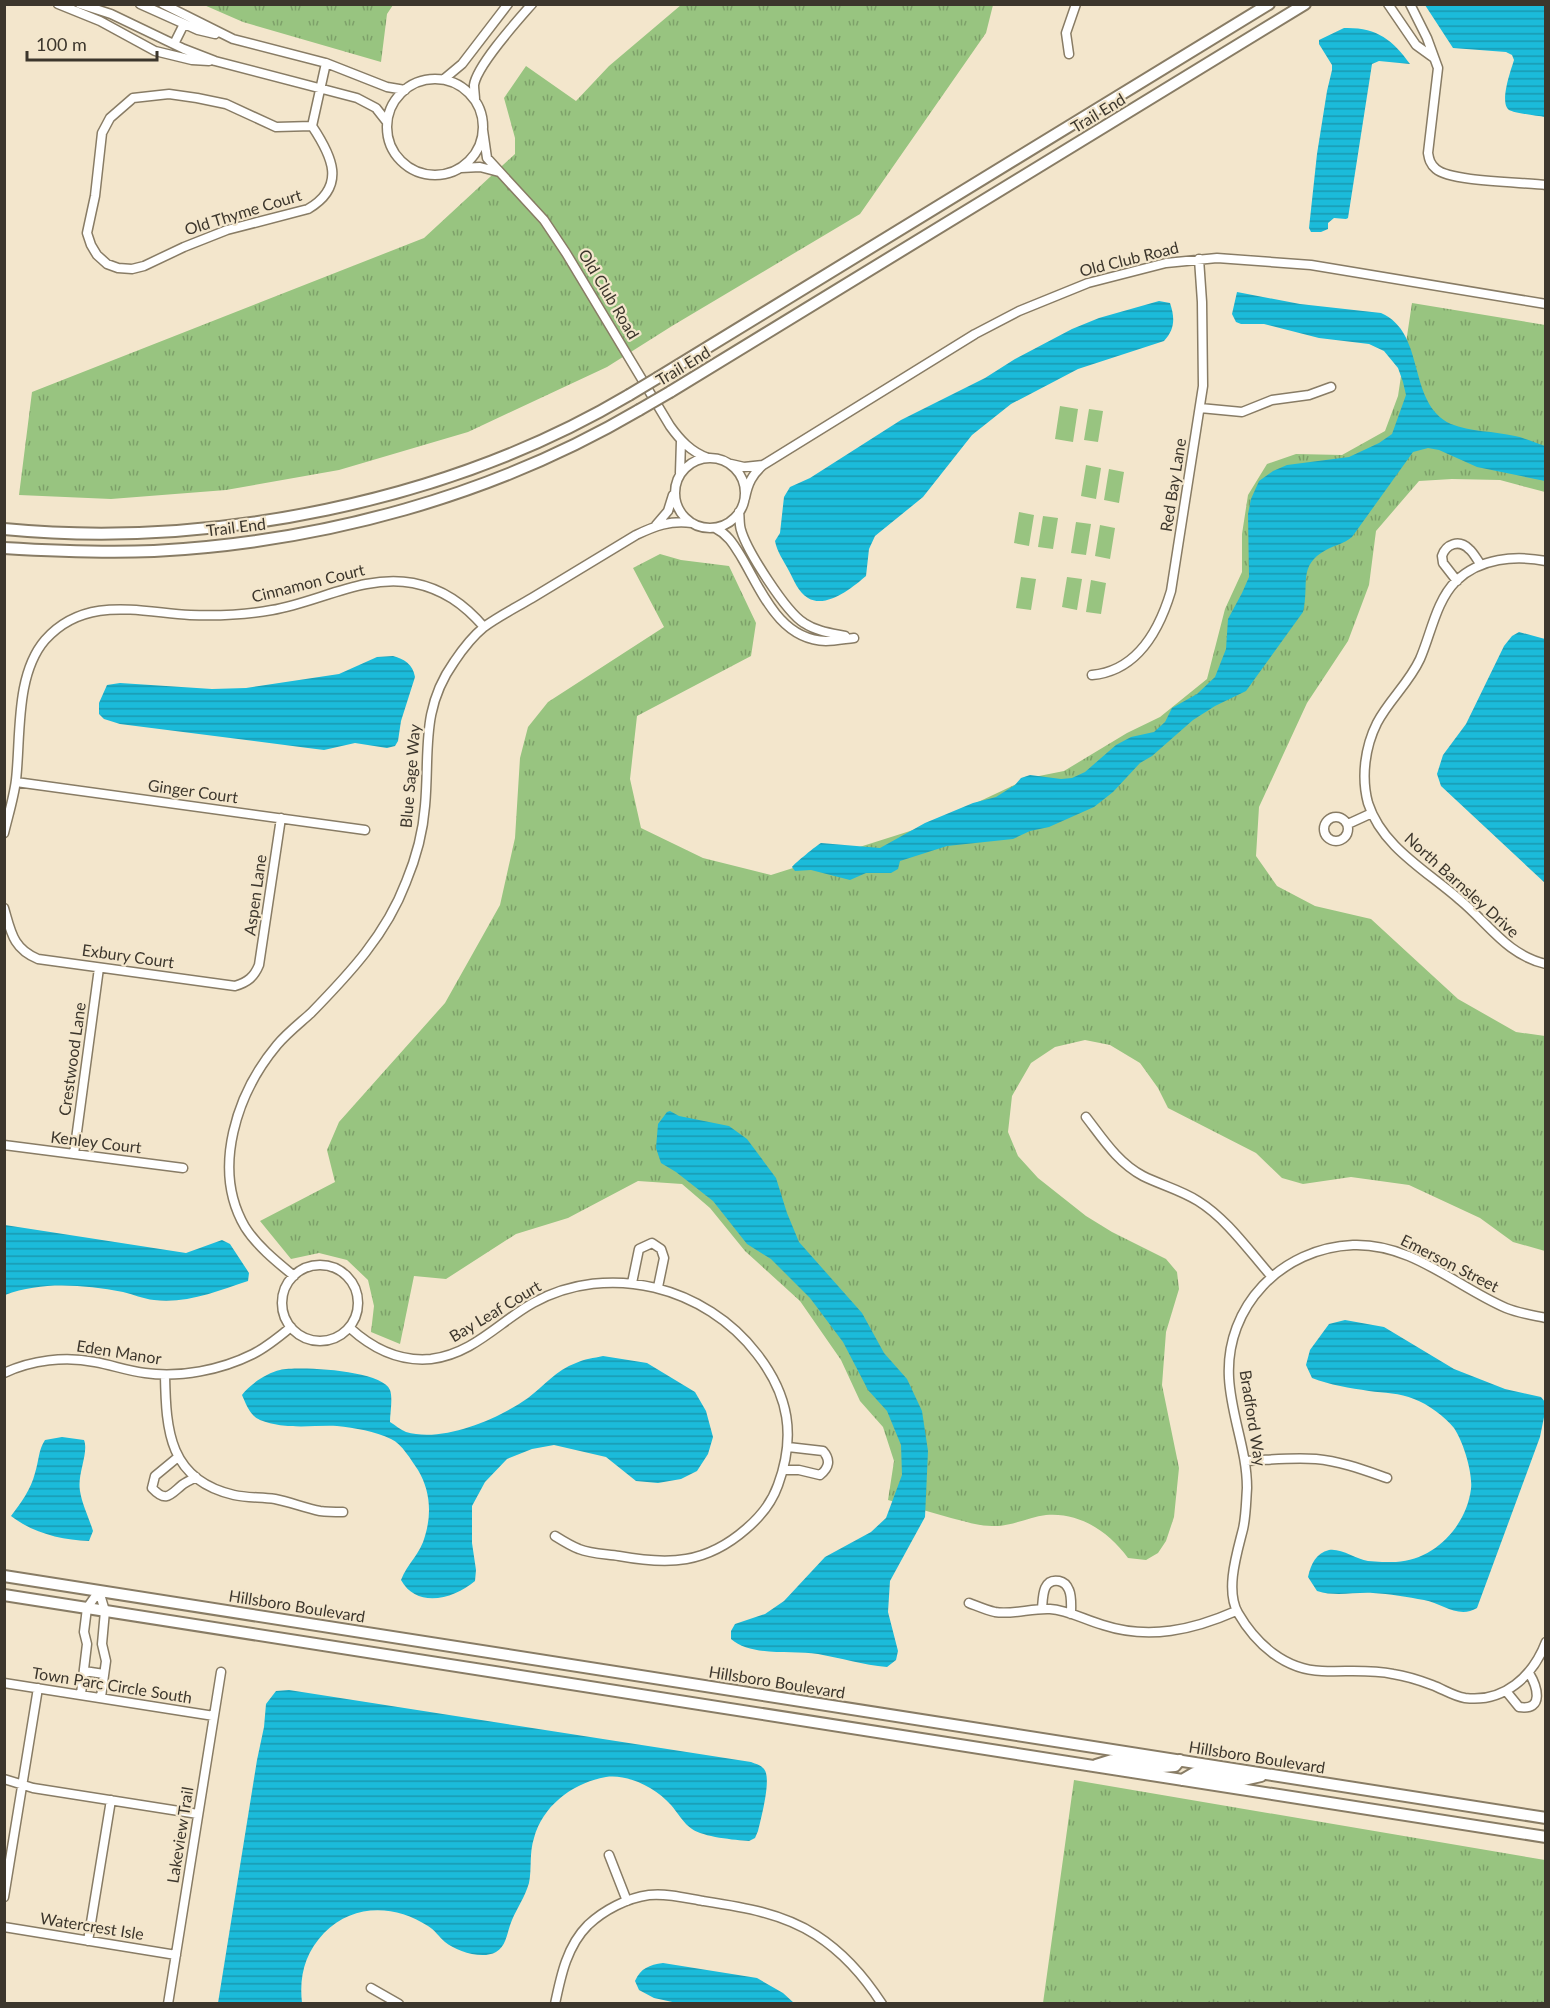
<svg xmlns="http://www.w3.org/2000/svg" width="1550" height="2008" viewBox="0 0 1550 2008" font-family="Lato,sans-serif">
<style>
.grass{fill:url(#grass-tufts)}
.garden{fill:#98c480}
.water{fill:url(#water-rules)}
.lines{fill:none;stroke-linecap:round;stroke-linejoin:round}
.minor-casing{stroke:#887c65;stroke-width:11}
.tertiary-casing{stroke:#887c65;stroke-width:14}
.minor{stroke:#fff;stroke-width:8}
.tertiary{stroke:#fff;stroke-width:10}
.tertiary-bridge-casing{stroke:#887c65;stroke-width:14;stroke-linecap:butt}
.tertiary-bridge{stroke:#fff;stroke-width:10}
.labels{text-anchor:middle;stroke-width:4.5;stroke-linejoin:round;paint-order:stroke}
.street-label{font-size:16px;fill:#3c362c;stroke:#f3e6cc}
</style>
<defs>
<pattern id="grass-tufts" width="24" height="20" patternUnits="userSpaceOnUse" patternTransform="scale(1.5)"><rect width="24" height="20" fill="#98c480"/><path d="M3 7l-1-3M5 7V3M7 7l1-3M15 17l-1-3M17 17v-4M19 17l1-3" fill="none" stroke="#7da069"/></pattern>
<pattern id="water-rules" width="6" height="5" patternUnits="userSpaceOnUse" patternTransform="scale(1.5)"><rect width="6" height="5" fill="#1bbbda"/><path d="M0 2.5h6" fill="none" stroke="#1999b1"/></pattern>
</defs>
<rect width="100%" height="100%" fill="#f3e6cc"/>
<path class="grass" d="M 204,5 L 393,5 L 387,14 L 381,62 L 243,22 Z
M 681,5 L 993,5 L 986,33 L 860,214 L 672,326 L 607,367 L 468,432 L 339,470 L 226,490 L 111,499 L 19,495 L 32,392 L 424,238 L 515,154 L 515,138 L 504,98 L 526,66 L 576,101 L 609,66 Z
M 1412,303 L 1545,325 L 1545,492 L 1500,480 L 1452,479 L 1419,481 L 1376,531 L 1369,585 L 1348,641 L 1307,703 L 1259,807 L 1256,856 L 1277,886 L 1315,906 L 1371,919 L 1458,999 L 1516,1032 L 1545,1036 L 1545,1251 L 1513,1242 L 1480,1218 L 1409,1185 L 1351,1177 L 1303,1184 L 1282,1178 L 1256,1153 L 1168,1108 L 1158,1088 L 1140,1063 L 1110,1045 L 1085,1040 L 1055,1047 L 1031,1063 L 1012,1096 L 1008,1132 L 1018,1156 L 1038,1178 L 1086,1216 L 1112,1232 L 1166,1259 L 1177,1272 L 1179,1289 L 1166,1332 L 1162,1385 L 1179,1468 L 1174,1517 L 1166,1541 L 1158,1553 L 1146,1560 L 1128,1558 C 1109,1532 1080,1512 1046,1515 C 1028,1517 1011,1527 992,1526 C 978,1526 964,1521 951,1518 C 930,1512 909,1506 888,1500 L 894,1461 L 883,1427 L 860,1401 L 841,1360 L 800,1301 L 745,1251 L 710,1208 L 682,1184 L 638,1181 L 568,1218 L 516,1234 L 446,1279 L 414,1276 L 400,1344 L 371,1332 L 374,1306 L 368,1280 L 347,1260 L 319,1253 L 291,1259 L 260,1221 L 335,1182 L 327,1150 L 339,1122 L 445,1003 L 500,905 L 515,838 L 520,758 L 528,727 L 548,702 L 664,627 L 633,568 L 660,554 L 681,560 L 729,566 L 756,623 L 751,656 L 637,716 L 630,779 L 641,828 L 703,858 L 771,875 L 929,825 L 1029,778 L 1064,771 L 1127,733 L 1160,717 L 1207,679 L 1225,609 L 1242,572 L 1242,534 L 1248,495 L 1267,464 L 1296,454 L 1342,455 L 1385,431 L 1398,396 Z
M 1074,1780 L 1545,1860 L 1545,2003 L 1043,2003 Z"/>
<path class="garden" d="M 1060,406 L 1078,409 L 1073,442 L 1055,439 Z
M 1089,409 L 1103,411 L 1098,442 L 1084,440 Z
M 1086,465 L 1101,468 L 1096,499 L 1081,496 Z
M 1109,469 L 1124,472 L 1119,503 L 1104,500 Z
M 1019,512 L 1034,515 L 1029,546 L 1014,543 Z
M 1043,516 L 1058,518 L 1053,549 L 1038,547 Z
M 1076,522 L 1091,524 L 1086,555 L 1071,553 Z
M 1100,525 L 1115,528 L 1110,559 L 1095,556 Z
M 1021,577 L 1036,579 L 1031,610 L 1016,608 Z
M 1067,577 L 1082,579 L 1077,610 L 1062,607 Z
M 1091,580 L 1106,583 L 1101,614 L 1086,612 Z"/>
<path class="water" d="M 1425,5 L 1545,5 L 1545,117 C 1538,116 1514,113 1509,110 C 1499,103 1511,70 1514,60 L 1512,55 L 1506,52 L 1453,48 Z
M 1344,28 C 1376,27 1392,39 1410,64 L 1379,61 L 1372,64 L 1348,218 L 1346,219 L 1334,218 L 1328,223 L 1328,229 L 1321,232 L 1311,232 L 1309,228 L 1317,154 L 1327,91 L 1332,70 L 1332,65 L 1319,44 L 1319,40 Z
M 1237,292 L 1300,304 L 1381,313 C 1427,333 1406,403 1451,424 C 1470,432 1494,431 1515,436 C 1525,438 1535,443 1545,446 L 1545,481 L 1477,467 L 1439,450 L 1428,448 L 1413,452 L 1352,537 C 1344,544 1335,545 1326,550 C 1297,566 1310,584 1303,612 L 1246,691 L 1215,706 L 1193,720 L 1152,756 L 1140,763 L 1113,792 L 1094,807 L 1049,827 L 1030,831 L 1013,839 L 947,846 L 900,861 L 898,869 L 891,873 L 866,873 L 850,880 L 811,870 L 795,871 L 792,867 C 794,864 817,845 821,843 L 880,848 L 925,823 L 973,803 L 996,797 L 1015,785 L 1021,778 L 1030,775 L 1061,779 L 1072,778 L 1085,772 L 1116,745 L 1131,737 L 1154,732 L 1165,722 L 1172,708 L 1197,694 L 1215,677 L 1226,649 L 1228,619 L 1242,593 L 1249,577 L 1248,514 L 1251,499 L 1259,481 L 1273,471 L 1287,465 L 1349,457 L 1379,443 L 1392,434 L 1406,395 L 1403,382 L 1398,368 L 1384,351 L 1369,344 L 1319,338 L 1264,324 L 1241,324 L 1236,322 L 1232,314 Z
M 1159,301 L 1170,303 C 1175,318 1175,329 1164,341 L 1078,369 L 1011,404 L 972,435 L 923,497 L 875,536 L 869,549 L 866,576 C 852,588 826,609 808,598 C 798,592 794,580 789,571 C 784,561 777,552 775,541 L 780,533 L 784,497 L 790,487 L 810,478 L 901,420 L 985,378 L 1015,359 L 1072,329 L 1099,318 Z
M 1519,632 L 1545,639 L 1545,883 L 1441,786 L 1437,774 L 1443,755 L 1466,724 L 1504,646 L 1512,636 Z
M 393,656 C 404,659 413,664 415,677 L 401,721 L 398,741 L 395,746 L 387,748 L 355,743 L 324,750 L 308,748 L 120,724 L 104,719 L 99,714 L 99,703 L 107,685 L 120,683 L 212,689 L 246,688 L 339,674 L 377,657 Z
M 670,1111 L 679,1116 L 729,1126 L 747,1139 L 776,1178 L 787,1213 L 799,1242 L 862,1313 L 884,1353 L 907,1379 L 922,1411 L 928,1451 L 925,1517 L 890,1581 L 888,1612 L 898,1651 L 896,1660 L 887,1667 C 863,1665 841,1658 818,1654 C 792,1650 751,1657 731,1639 L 731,1631 L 735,1624 L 765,1614 L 784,1601 L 825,1557 L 871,1532 L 886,1518 L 902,1475 L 901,1445 L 887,1411 L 868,1390 L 843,1342 L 810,1298 L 771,1259 L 747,1244 L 713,1201 L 676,1172 L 661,1163 L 656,1148 L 658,1124 L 667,1112 Z
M 5,1225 L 186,1253 L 222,1240 L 230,1244 L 249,1273 L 248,1281 C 218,1291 186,1304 154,1300 C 143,1299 133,1294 123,1292 C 83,1285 43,1281 5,1295 Z
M 1345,1320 L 1384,1327 L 1454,1369 L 1505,1389 L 1541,1397 L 1545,1402 L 1545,1412 L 1540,1437 L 1477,1608 C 1459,1619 1443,1604 1424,1600 C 1408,1597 1389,1594 1373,1593 C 1353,1592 1336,1597 1317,1591 L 1308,1577 C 1311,1564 1316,1553 1329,1550 C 1341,1548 1356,1559 1368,1561 C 1377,1562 1387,1562 1396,1562 C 1434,1560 1466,1527 1471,1489 C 1473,1473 1463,1441 1454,1428 C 1445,1417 1428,1404 1414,1399 C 1400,1393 1384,1393 1369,1391 C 1350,1388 1330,1385 1312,1378 L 1306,1365 L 1310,1350 L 1329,1324 Z
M 603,1356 L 647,1363 L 695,1392 L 706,1411 L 713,1437 L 708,1454 L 697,1471 L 681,1479 L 658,1483 L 636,1481 L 606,1457 L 554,1445 L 532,1449 L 507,1459 L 485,1482 L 472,1506 L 472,1543 L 476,1570 L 475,1581 C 454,1599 417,1609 401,1580 C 407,1564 421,1553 425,1536 C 432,1513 430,1490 418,1470 C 411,1460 402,1444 391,1439 C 375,1431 355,1428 337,1426 C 312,1425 285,1430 260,1420 C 250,1416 246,1404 242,1395 C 250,1384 267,1373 280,1370 C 299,1366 382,1370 390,1390 C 393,1399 390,1413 390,1422 C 395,1425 401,1430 406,1432 C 443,1443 498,1419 528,1398 C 544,1386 556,1370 576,1363 C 584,1359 594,1358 603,1356 Z
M 62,1437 L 84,1440 C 89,1453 77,1474 80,1491 C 82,1504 89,1518 93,1531 L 89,1541 C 61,1540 33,1533 11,1516 C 21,1503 31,1489 35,1473 C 39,1461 38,1451 45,1440 Z
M 289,1690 L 751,1762 C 756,1764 761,1765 764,1769 C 772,1778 761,1818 758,1831 L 755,1838 L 749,1841 C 735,1840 703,1837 692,1829 C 684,1824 677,1812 671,1805 C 656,1788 629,1774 606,1777 C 573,1783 543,1805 534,1838 C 529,1853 532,1869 529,1883 C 525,1897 517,1908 512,1920 C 507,1931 507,1946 496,1952 C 482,1960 456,1951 445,1942 C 439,1937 435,1930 428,1926 C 395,1905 354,1903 324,1933 C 305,1953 299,1976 302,2003 L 218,2003 L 257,1760 L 264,1727 L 266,1704 L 276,1691 Z
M 663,1963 L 757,1978 L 783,1993 L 794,2003 L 677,2003 L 654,1998 L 639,1990 L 635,1981 C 641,1968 649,1965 663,1963 Z"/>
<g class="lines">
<defs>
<path id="minor" d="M 58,4 L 100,21 L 155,51 L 192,60 L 209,61
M 80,4 L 111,14 L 184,49 L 215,61 L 357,98 L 376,108 L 387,122
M 140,4 L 198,30 L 215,34
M 163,4 L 233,39 L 326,63 L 387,87 L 405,90
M 1388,4 L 1416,45 L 1434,58
M 1410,4 L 1427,38 L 1438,68 L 1428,153 C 1429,159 1430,164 1436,169 C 1451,182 1523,182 1546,185
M 174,44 L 184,24
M 1069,54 L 1066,33 L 1076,4
M387 127a48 48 0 1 1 96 0a48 48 0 1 1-96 0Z
M 444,79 L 462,64 L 508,4
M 475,100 C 475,95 474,90 474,85 C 477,65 518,20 532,4
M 312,126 C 332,156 347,186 308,209 L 227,230 L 184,247 L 144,266 L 132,269 L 118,268 L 107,264 L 97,255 L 91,245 L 87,233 L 95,196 L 102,133 L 110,118 L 133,98 L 169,94 L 197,98 L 226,104 L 276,127 L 312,126 L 326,63
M 483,130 L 487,158 L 544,220 L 566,253 L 670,426 C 680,440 691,452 708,458
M 461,168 L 480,167 L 499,172
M 1200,408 L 1242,412 L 1272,400 L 1309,395 L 1331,387
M675 493a35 35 0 1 1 70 0a35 35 0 1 1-70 0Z
M 731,464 L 744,467 L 763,465
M 680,473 L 681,441
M 745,498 C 748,483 752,475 763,465 L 975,334 L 1019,311 L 1088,283 L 1166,263 L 1217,258 L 1311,265 L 1546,304
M 739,512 C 740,518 739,524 741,530 C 747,551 786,612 804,623 C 816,631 831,633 845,636
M 656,525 L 668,511 L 673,495
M 715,528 C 729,535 734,545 742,558 C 762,592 780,640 826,641 C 835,641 845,639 854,638
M 1546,561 C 1515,555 1480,558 1456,581 C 1436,601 1431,634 1420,659 C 1409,683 1389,700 1377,723 C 1365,747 1361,777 1368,803 C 1382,847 1427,871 1460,900 C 1489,924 1507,955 1546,964
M 1457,581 L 1443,563 L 1442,556 C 1446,544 1459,539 1469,549 C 1474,553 1477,560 1481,565
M 1092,675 C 1137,671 1159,631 1171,591 L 1203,386 L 1202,302 L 1199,259
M 16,782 L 365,830
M1324 829a12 12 0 1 1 24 0a12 12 0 1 1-24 0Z
M 1348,824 L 1372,813
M 4,833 C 8,816 14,797 16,780 C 21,736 15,675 45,640 C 85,595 139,612 190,615 C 217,616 245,615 272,610 C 319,602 364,574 413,583 C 443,589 464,604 484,627
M 4,908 C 11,932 13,949 38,959 L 235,986 C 248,982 254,977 259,965 L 281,818
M 1086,1117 C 1103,1139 1118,1163 1143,1176 C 1161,1185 1181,1190 1198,1201 C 1227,1219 1249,1251 1272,1277
M 4,1145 L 183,1168
M 74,1154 L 99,968
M282 1303a38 38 0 1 1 76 0a38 38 0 1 1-76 0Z
M 294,1276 C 277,1262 257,1246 245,1227 C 211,1169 237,1093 277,1045 C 287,1033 300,1023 311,1013 C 349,974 386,935 406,882 C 416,858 423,832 425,806 C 430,752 420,710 454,662 C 462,650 473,636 484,627 C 499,616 517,607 532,598 C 567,577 601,556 636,535 C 655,526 670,520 692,523
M 632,1283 L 639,1249 L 652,1243 L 661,1249 L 664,1258 L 658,1287
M 1546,1318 C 1532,1315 1518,1313 1506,1308 C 1455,1286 1412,1243 1353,1245 C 1282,1248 1225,1306 1229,1378 C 1231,1416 1247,1450 1247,1488 C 1246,1502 1246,1516 1243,1529 C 1237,1553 1225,1590 1238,1613 C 1256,1644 1285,1670 1322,1671 C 1346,1672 1369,1669 1393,1674 C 1406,1676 1419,1680 1432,1685 C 1443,1689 1453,1696 1465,1698 C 1504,1703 1533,1676 1546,1642
M 350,1328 C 373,1349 399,1362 431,1359 C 473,1354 499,1322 533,1303 C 609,1261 706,1287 757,1354 C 789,1395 796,1436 778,1485 C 772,1502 759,1518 746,1529 C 706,1564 669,1565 619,1556 C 607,1554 591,1554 579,1549 C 571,1546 563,1541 555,1536
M 4,1373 C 32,1360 65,1356 95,1362 C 112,1365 128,1371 145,1373 C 180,1378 221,1370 253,1354 C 267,1347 279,1337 291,1327
M 165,1375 C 166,1431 169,1480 234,1495 C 247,1498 261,1497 275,1499 C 290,1502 305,1508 320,1511 C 328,1512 335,1512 343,1512
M 178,1457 L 155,1476 L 152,1488 C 166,1503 170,1495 182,1485 C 186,1482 191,1480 196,1477
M 1246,1461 C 1269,1460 1292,1457 1316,1459 C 1340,1461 1364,1470 1387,1478
M 783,1470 L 799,1470 L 820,1475 C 829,1468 831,1460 823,1451 L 788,1447
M 99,1591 L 105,1611 L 102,1644 L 106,1661 L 101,1697
M 969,1603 C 977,1606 986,1610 995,1612 C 1012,1615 1032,1608 1050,1609 C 1068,1610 1085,1620 1103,1625 C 1149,1640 1193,1630 1236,1611
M 1042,1609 C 1043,1598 1042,1578 1059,1581 C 1064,1582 1067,1585 1069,1590 C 1072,1597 1071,1606 1071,1614
M 84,1671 L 104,1674
M 4,1683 L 214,1716
M 1506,1691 L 1519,1707 C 1545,1711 1537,1686 1529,1673
M 81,1694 L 87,1644 L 84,1632 L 87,1608 L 99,1591
M 4,1779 L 33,1788 L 198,1814
M 609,1855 L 627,1901
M 4,1897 L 38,1688
M 4,1927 L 176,1955
M 88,1941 L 111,1800
M 371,1988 L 399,2004
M 168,2004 L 221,1672
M 555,2004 C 561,1975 567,1946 588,1925 C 604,1910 627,1898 649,1895 C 667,1893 686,1898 703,1901 C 742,1907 782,1913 816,1935 C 844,1953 864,1976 882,2004"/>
<path id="tertiary" d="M 659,377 L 1269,4
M 670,392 L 1305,4
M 4,529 C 212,549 449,502 629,395
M 4,548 C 54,551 104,553 154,551 C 323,542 493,496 639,410
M 4,1576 L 1546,1818
M 4,1595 L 1546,1837
M 1096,1765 L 1112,1760 L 1162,1767 L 1175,1766 L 1180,1760
M 1182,1780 L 1194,1773 L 1243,1780 L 1261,1776"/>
</defs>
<use href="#minor" class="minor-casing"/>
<use href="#tertiary" class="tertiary-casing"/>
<use href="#minor" class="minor"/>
<use href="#tertiary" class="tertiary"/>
<defs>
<path id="tertiary-bridge" d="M 629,395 L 659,377
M 639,410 L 670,392"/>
</defs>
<use href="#tertiary-bridge" class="tertiary-bridge-casing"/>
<use href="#tertiary-bridge" class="tertiary-bridge"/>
</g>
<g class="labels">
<g class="street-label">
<text transform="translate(1098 113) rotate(-31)" y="6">Trail End</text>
<text transform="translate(243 212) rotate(-17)" y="6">Old Thyme Court</text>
<text transform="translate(1129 259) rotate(-14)" y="6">Old Club Road</text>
<text transform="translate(609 294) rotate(59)" y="6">Old Club Road</text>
<text transform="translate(683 366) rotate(-31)" y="6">Trail End</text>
<text transform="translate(1173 485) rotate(-81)" y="6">Red Bay Lane</text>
<text transform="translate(236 527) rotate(-7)" y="6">Trail End</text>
<text transform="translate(308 583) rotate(-14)" y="6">Cinnamon Court</text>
<text transform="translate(410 776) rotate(-85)" y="6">Blue Sage Way</text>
<text transform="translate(193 791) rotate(8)" y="6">Ginger Court</text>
<text transform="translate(1462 885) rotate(42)" y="6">North Barnsley Drive</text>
<text transform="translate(255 895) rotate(-82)" y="6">Aspen Lane</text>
<text transform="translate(128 956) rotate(8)" y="6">Exbury Court</text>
<text transform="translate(72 1059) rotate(-82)" y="6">Crestwood Lane</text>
<text transform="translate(96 1142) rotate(7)" y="6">Kenley Court</text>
<text transform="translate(1450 1263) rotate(27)" y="6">Emerson Street</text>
<text transform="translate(495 1311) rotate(-31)" y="6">Bay Leaf Court</text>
<text transform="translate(119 1352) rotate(9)" y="6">Eden Manor</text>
<text transform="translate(1253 1418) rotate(81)" y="6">Bradford Way</text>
<text transform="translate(297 1606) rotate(9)" y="6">Hillsboro Boulevard</text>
<text transform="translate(777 1682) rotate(9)" y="6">Hillsboro Boulevard</text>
<text transform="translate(112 1685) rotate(9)" y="6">Town Parc Circle South</text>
<text transform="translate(1257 1757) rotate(9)" y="6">Hillsboro Boulevard</text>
<text transform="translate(180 1835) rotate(-81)" y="6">Lakeview Trail</text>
<text transform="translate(92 1926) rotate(9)" y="6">Watercrest Isle</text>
</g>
</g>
<rect width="1550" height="2008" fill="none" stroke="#3c362c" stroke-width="12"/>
<path d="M27 51v9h130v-9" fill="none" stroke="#3c362c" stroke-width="3"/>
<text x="36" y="51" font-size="18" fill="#3c362c" stroke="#f3e6cc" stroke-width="4.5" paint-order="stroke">100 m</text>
</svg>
